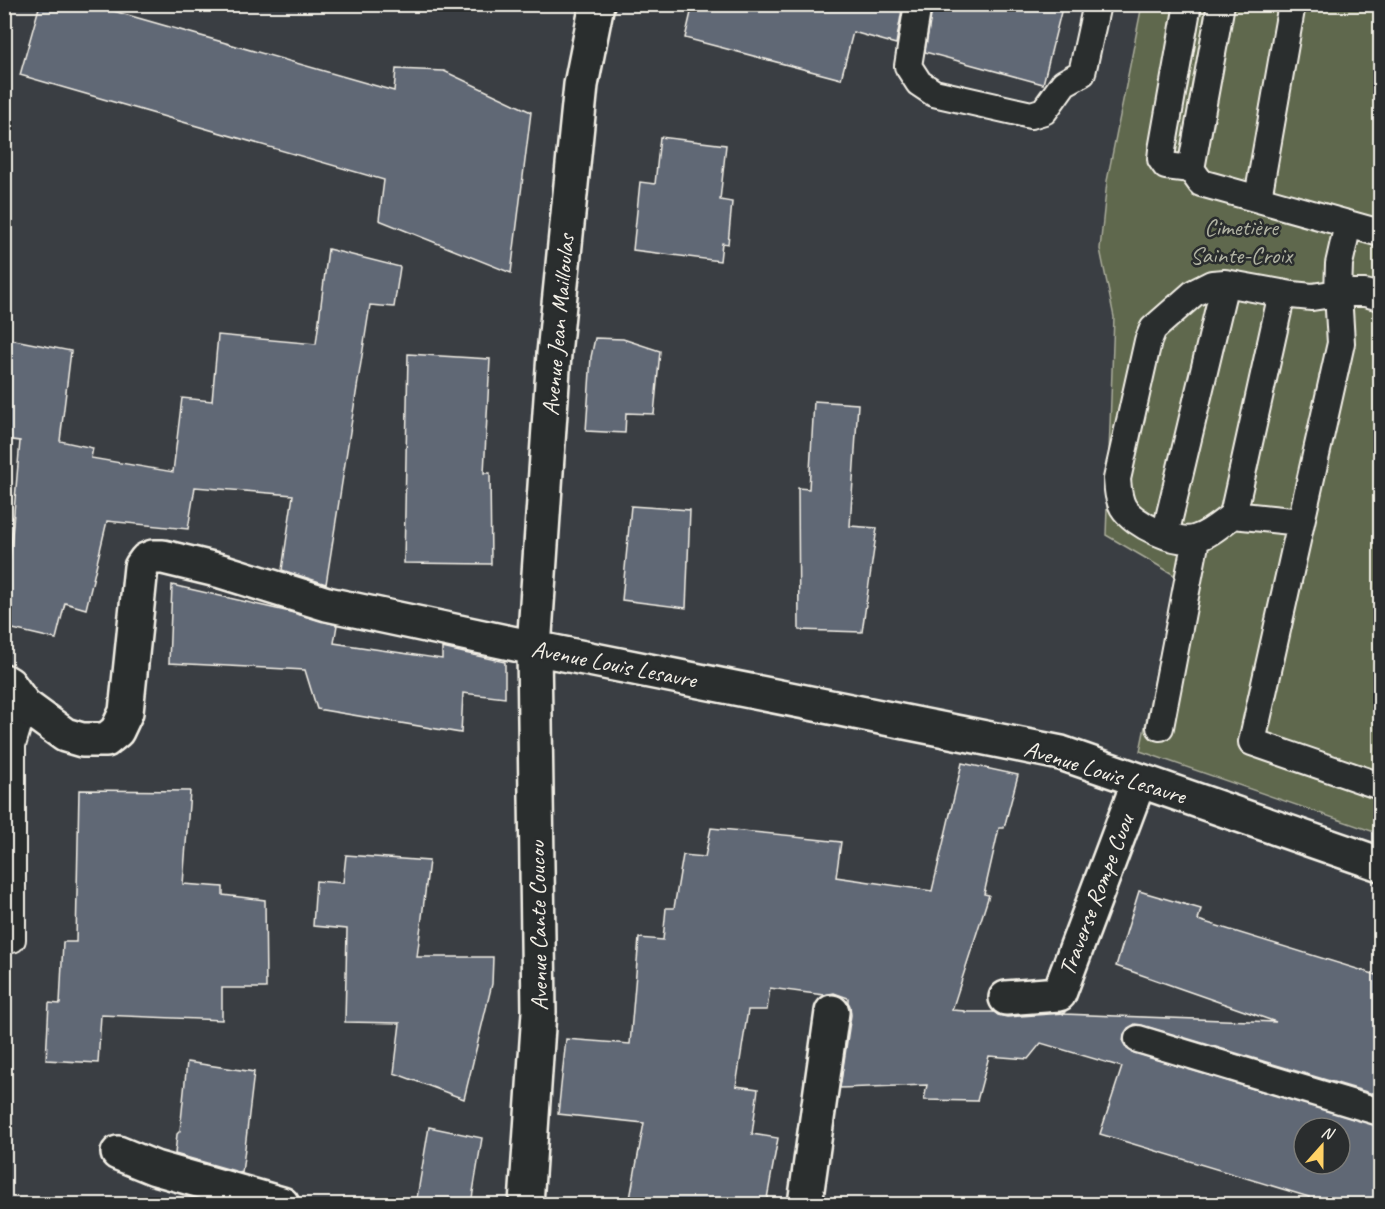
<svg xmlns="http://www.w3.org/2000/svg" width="1385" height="1209" viewBox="0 0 1385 1209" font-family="Caveat,sans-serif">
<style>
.green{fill:#5f674e;stroke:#aaac9b;stroke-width:1.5}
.building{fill:#616775;stroke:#f4f1e8;stroke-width:1.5;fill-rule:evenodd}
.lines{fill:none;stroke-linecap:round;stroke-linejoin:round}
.lane-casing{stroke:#f4f1e8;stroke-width:30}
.street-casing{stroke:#f4f1e8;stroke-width:38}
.lane{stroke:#2a2d2e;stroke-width:26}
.street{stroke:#2a2d2e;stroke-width:33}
.labels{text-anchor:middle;stroke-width:5;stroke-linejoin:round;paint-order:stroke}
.park-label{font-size:24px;fill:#b1b3a3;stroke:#2a2d2e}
.street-label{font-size:24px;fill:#f4f1e8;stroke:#2a2d2e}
</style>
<rect width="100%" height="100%" fill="#3a3e43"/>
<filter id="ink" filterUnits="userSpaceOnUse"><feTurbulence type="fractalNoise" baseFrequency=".0167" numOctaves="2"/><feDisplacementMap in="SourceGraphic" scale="12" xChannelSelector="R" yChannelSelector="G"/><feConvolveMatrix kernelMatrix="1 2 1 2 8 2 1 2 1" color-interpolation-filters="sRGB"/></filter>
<g filter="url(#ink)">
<path class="green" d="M 1142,5 L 1380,5 L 1380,834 L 1140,751 L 1176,576 L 1106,535 L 1114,317 L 1100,249 L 1107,181 Z"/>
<path class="building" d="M 40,4 L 89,4 L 394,91 L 396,69 L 444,71 L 531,112 L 511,273 L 379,220 L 384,180 L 20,75 Z
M 693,4 L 903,4 L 896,44 L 853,32 L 841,79 L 685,38 Z
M 933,4 L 1063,4 L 1043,84 L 925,52 Z
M 660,137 L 726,145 L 720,200 L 732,202 L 728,244 L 722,243 L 720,261 L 633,250 L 640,182 L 655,184 Z
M 328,249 L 400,267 L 394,307 L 370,305 L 326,584 L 282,570 L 293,495 L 195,487 L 188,529 L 107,521 L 86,609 L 65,603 L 56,639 L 4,627 L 4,557 L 10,559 L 20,441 L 4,439 L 4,338 L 71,351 L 60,441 L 93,448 L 91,458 L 173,472 L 182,398 L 212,401 L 218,335 L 316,344 Z
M 595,338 L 623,339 L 660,351 L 654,414 L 626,413 L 625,433 L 586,431 L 591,357 Z
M 408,354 L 490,359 L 484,473 L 490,473 L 491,564 L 404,563 Z
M 814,401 L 858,404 L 850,526 L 877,528 L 862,632 L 799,630 L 798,488 L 809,489 Z
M 631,506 L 690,510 L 686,608 L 622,600 Z
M 172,585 L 290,612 L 337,625 L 334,643 L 442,659 L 442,648 L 505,662 L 505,698 L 463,693 L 461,733 L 317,709 L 305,670 L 169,663 Z
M 962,763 L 1018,775 L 1004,828 L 999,828 L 984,894 L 989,895 L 952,1010 L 965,1011 L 965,1012 L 994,1012 L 998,1015 L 1007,1017 L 1065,1013 L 1064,1014 L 1276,1022 L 1116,966 L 1139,891 L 1201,909 L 1198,920 L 1380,976 L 1380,1096 L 1142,1025 L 1135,1024 L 1128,1028 L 1124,1034 L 1123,1042 L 1127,1049 L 1134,1053 L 1376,1126 L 1380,1127 L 1380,1204 L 1307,1204 L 1309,1197 L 1100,1134 L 1122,1067 L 1041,1043 L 1028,1059 L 989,1056 L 977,1101 L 924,1100 L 927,1085 L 840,1088 L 851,1015 L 850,1006 L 848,1002 L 848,998 L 834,993 L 824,995 L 770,988 L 767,1010 L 748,1010 L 736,1086 L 758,1089 L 752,1134 L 778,1138 L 766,1204 L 629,1204 L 644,1123 L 558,1114 L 566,1039 L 630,1044 L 639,938 L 663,940 L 666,908 L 674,908 L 683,855 L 705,857 L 711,828 L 795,836 L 794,837 L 841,842 L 836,877 L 932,891 ZM 1304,1128 L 1340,1128 L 1340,1164 L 1304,1164 Z
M 79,790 L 190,791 L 183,884 L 223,887 L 223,895 L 265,900 L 266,988 L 222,988 L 222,1020 L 101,1015 L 98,1063 L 46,1060 L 49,1003 L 60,1004 L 63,942 L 76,942 Z
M 346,855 L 429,861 L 417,957 L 493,957 L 492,984 L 464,1099 L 394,1073 L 400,1023 L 345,1022 L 347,929 L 313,926 L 316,881 L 343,883 Z
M 187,1062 L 254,1072 L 242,1173 L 175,1154 L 177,1134 L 180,1131 Z
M 429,1127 L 482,1138 L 471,1204 L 416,1204 Z"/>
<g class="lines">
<defs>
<path id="lane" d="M 918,4 L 908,66 L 919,83 L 934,93 L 1031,115 L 1044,111 L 1064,83 L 1082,73 L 1097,4
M 1188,4 L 1162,150 L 1161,159 L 1166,166 L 1191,169
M 1221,4 L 1191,169 L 1201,183 L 1380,233
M 1258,198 L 1292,4
M 1348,224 L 1339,264 L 1338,293 L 1341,343 L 1252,742 L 1380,786
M 1233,515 L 1282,293
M 1301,522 L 1233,515 C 1222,523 1210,534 1197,538 C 1178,546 1133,524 1123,507 C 1118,498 1118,489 1117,479 L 1148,341 L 1153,329 L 1194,293 L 1212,284 L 1225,283 L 1292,295 L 1312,297 L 1338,293 L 1365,293 L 1380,297
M 1165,535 L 1225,283
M 1160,727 L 1196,539
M 12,939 L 12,745 L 24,705
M 1138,1039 L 1380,1112"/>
<path id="street" d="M 4,681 L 9,684 L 24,705 L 65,735 L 82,740 L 106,740 L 117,731 L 126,712 L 141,567 L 146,560 L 153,557 L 163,557 L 221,571 L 327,604 L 534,648 L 1061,753 L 1380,864
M 1006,998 L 1059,994 L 1139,781
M 118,1153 L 155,1168 L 282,1204
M 526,1204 L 539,1012 L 534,648 L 554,354 L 581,85 L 597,4
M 805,1204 L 832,1012"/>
</defs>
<use href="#lane" class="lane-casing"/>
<use href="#street" class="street-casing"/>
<use href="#lane" class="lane"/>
<use href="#street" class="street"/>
</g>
</g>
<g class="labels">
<g class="park-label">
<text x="1241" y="235">Cimetière<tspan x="1241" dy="28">Sainte-Croix</tspan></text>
</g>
<g class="street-label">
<text transform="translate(558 325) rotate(-85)" y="8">Avenue Jean Mailloulas</text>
<text transform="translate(614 664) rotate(11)" y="8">Avenue Louis Lesavre</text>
<text transform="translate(1105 772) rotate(17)" y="8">Avenue Louis Lesavre</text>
<text transform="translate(1096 895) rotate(-69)" y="8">Traverse Rompe Cuou</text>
<text transform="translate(538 926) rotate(-91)" y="8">Avenue Cante Coucou</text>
</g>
</g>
<rect width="1385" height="1209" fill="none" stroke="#2a2d2e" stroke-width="24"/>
<rect x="12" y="12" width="1361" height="1185" fill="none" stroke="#f4f1e8" stroke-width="2" filter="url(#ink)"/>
<g transform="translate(1322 1146) rotate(21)"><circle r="28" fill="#2a2d2e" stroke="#7b7b78" stroke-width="1.5"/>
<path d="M0-4.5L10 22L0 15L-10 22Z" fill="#ffd166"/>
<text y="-9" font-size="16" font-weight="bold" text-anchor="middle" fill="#f4f1e8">N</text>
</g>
</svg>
